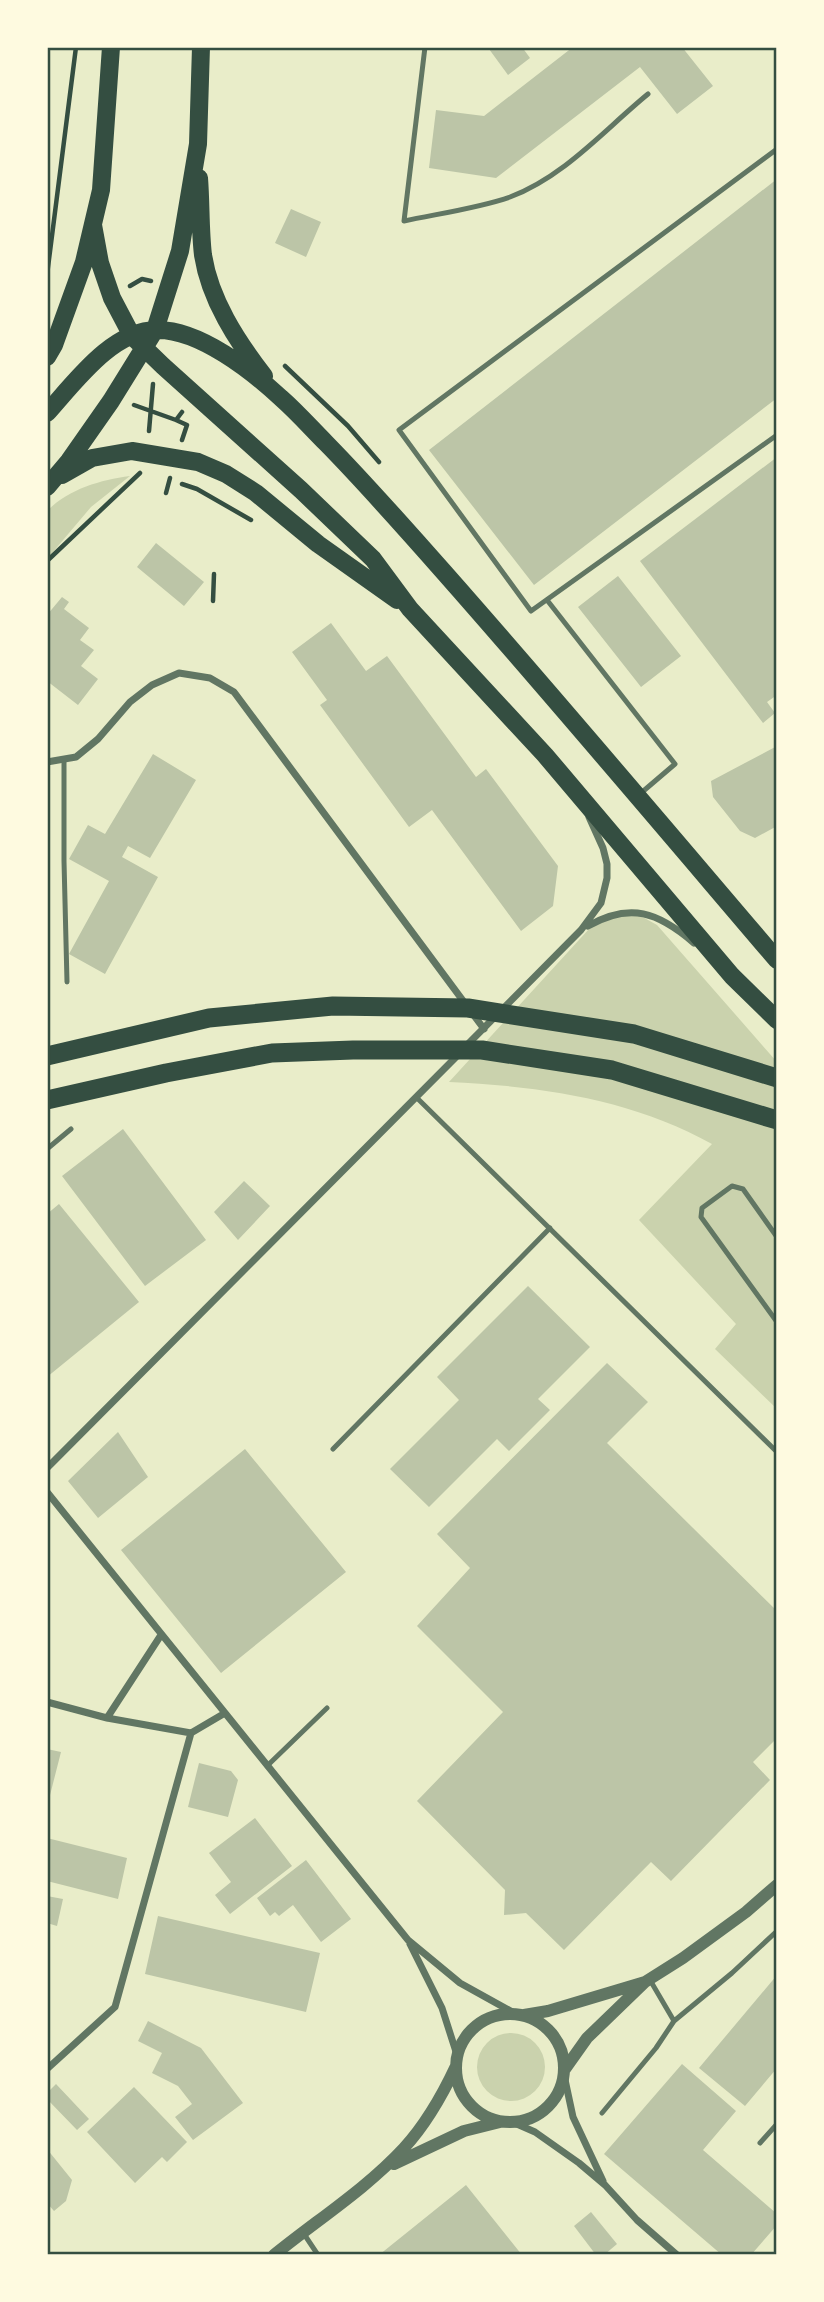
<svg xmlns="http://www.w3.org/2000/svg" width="824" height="2302" viewBox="0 0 824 2302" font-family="Poppins,sans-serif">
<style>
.green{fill:#cad2ad}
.building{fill:#bcc5a7}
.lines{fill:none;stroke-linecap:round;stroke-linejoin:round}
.path{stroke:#344e41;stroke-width:4.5}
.service{stroke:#617663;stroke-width:5}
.minor{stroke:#617663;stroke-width:7}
.tertiary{stroke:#617663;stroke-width:12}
.primary{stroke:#344e41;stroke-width:18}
.trunk{stroke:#344e41;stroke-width:19}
.neatline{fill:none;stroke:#344e41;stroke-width:2.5}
</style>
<rect width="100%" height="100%" fill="#e9edc9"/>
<path class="green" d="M 130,476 L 91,507 L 47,559 L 47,511 C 69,489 100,480 130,476 Z
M 639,915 L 657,925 L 777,1062 L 777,1409 L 715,1349 L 736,1324 L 639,1220 L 712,1144 C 632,1099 539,1086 449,1082 L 600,917 Z
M477 2067a34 34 0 1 1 68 0a34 34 0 1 1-68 0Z"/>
<path class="building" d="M 492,47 L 522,47 L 530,58 L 508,75 L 489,49 Z
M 573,47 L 682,47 L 713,86 L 677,114 L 640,67 L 496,178 L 429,168 L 436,110 L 484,116 Z
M 777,179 L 777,398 L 534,585 L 429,450 Z
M 291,209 L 321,222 L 306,257 L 275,243 Z
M 777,457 L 777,695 L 767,702 L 775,713 L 763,723 L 640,561 Z
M 156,543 L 204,582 L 184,606 L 137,567 Z
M 618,576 L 681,656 L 641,687 L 578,607 Z
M 62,597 L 69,602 L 64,609 L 89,628 L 80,640 L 94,650 L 81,666 L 98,679 L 78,705 L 47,681 L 47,615 Z
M 331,623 L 366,671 L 387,656 L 476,777 L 486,769 L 558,866 L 553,906 L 521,931 L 432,810 L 409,827 L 320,705 L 327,700 L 292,652 Z
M 777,746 L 777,826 L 755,838 L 740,831 L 713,797 L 711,781 Z
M 153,754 L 196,780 L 150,858 L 128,846 L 122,857 L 158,877 L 105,974 L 69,954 L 109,881 L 69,859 L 88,825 L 105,834 Z
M 123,1129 L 206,1240 L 145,1286 L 62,1176 Z
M 244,1181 L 270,1206 L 238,1240 L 214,1212 Z
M 59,1204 L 139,1302 L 47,1377 L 47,1214 Z
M 528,1286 L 590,1347 L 538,1399 L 550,1410 L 509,1451 L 497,1439 L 429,1507 L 390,1469 L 459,1400 L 437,1377 Z
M 607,1363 L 648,1402 L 607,1443 L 777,1611 L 777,1738 L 753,1762 L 770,1780 L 671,1881 L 651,1862 L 564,1950 L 526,1913 L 504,1915 L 505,1890 L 417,1801 L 503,1712 L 417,1626 L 470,1568 L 437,1534 Z
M 118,1432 L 148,1477 L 98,1518 L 68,1481 Z
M 245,1449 L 346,1572 L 221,1673 L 121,1550 Z
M 47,1749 L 61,1752 L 48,1803 L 47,1802 Z
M 199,1763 L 231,1771 L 238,1780 L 228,1817 L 188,1807 Z
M 255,1818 L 292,1866 L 230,1914 L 215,1895 L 231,1882 L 209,1853 Z
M 47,1838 L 127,1858 L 118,1899 L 47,1881 Z
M 306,1860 L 351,1919 L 321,1942 L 293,1905 L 279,1916 L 275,1912 L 270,1916 L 257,1898 Z
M 47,1896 L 63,1899 L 57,1926 L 47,1923 Z
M 158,1916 L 320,1953 L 306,2012 L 145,1974 Z
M 777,1975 L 777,2068 L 745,2106 L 699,2068 Z
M 148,2021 L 201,2048 L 243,2103 L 193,2140 L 175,2117 L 192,2104 L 178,2086 L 152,2073 L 162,2053 L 138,2041 Z
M 682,2064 L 736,2111 L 703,2150 L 777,2214 L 777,2225 L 751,2255 L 722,2255 L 604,2154 Z
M 56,2084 L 89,2119 L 77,2130 L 47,2099 L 47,2093 Z
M 134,2087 L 187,2142 L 167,2162 L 162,2157 L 135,2183 L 87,2132 Z
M 47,2149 L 72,2180 L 66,2201 L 54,2211 L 47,2203 Z
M 466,2185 L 522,2255 L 379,2255 Z
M 591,2212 L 617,2244 L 604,2255 L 596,2255 L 574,2226 Z"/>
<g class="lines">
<path class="path" d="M 47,275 L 76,47
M 130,286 L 142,279 L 151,281
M 285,366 L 348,426 L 379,462
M 134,405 L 176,420
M 149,431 L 153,384
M 182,440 L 187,425 L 176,420 L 182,412
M 182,484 L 197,489 L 251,520
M 166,493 L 170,478
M 47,561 L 140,473
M 213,601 L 214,574"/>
<path class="service" d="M 425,47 L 404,221 C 436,214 479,208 510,197 C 565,176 604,130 648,94
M 777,149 L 399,430 L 531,611 L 777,435
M 547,600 L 675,764 L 641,793
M 64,760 L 64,861 L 67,982
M 416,1097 L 777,1452
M 47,1149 L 71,1129
M 777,1237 L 743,1189 L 732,1186 L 702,1208 L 701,1217 L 777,1322
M 333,1449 L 550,1228
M 267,1766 L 327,1708
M 674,2021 L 732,1973 L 777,1931
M 602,2113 L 656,2048 L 674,2021 L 650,1980
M 760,2143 L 777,2124
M 304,2234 L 318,2255"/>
<path class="minor" d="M 47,762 L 76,757 L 98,739 L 130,702 L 152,685 L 179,673 L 210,678 L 234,692 L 484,1029
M 588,926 C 630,902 658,912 694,943
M 467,1045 L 581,930 L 601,903 L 607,878 L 607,864 L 603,848 L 589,817
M 47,1468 L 459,1054
M 47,1492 L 408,1940 L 460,1983 L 516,2014
M 47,1702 L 107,1718 L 191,1733 L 225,1713
M 107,1718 L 161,1635
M 410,1944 L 442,2008 L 458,2058
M 47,2069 L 115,2007 L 191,1733
M 564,2075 L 573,2117 L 603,2181
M 510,2121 L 535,2132 L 579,2163 L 605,2185 L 637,2220 L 677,2255"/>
<path class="tertiary" d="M456 2068a54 54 0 1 1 108 0a54 54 0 1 1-108 0Z
M 524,2015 L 548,2011 L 645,1982
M 565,2069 L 587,2038 L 645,1982 L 683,1958 L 746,1912 L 777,1885
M 394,2164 L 464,2131 L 500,2122
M 274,2255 C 317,2220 366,2189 404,2148 C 426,2124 442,2096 456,2066"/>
<path class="primary" d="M 199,178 C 201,203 200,230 203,255 C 210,300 237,341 264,376
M 93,225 L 100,263 L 112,298 L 132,336 L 163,366 L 301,490 L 373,559 L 410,609 L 545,755 L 732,976 L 777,1020
M 47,357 L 54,345 L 84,262 L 101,190 L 111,47
M 47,413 C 75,382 113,329 158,330 C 200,330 252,371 281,398 C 297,412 311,428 326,443 C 374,492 419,544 464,595 C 570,716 673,838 777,960
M 62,475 L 92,458 L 132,451 L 198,462 L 226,474 L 256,493 L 318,544 L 397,600
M 47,487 L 69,461 L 111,401 L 155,330 L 180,251 L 198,144 L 201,47"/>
<path class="trunk" d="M 47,1056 L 209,1018 L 333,1006 L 468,1008 L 634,1034 L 777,1078
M 47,1100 L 166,1073 L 272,1053 L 353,1050 L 482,1050 L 612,1070 L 777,1120"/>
</g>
<rect width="824" height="2302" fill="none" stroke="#fefae0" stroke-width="98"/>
<rect x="49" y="49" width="726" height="2204" class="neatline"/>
</svg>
